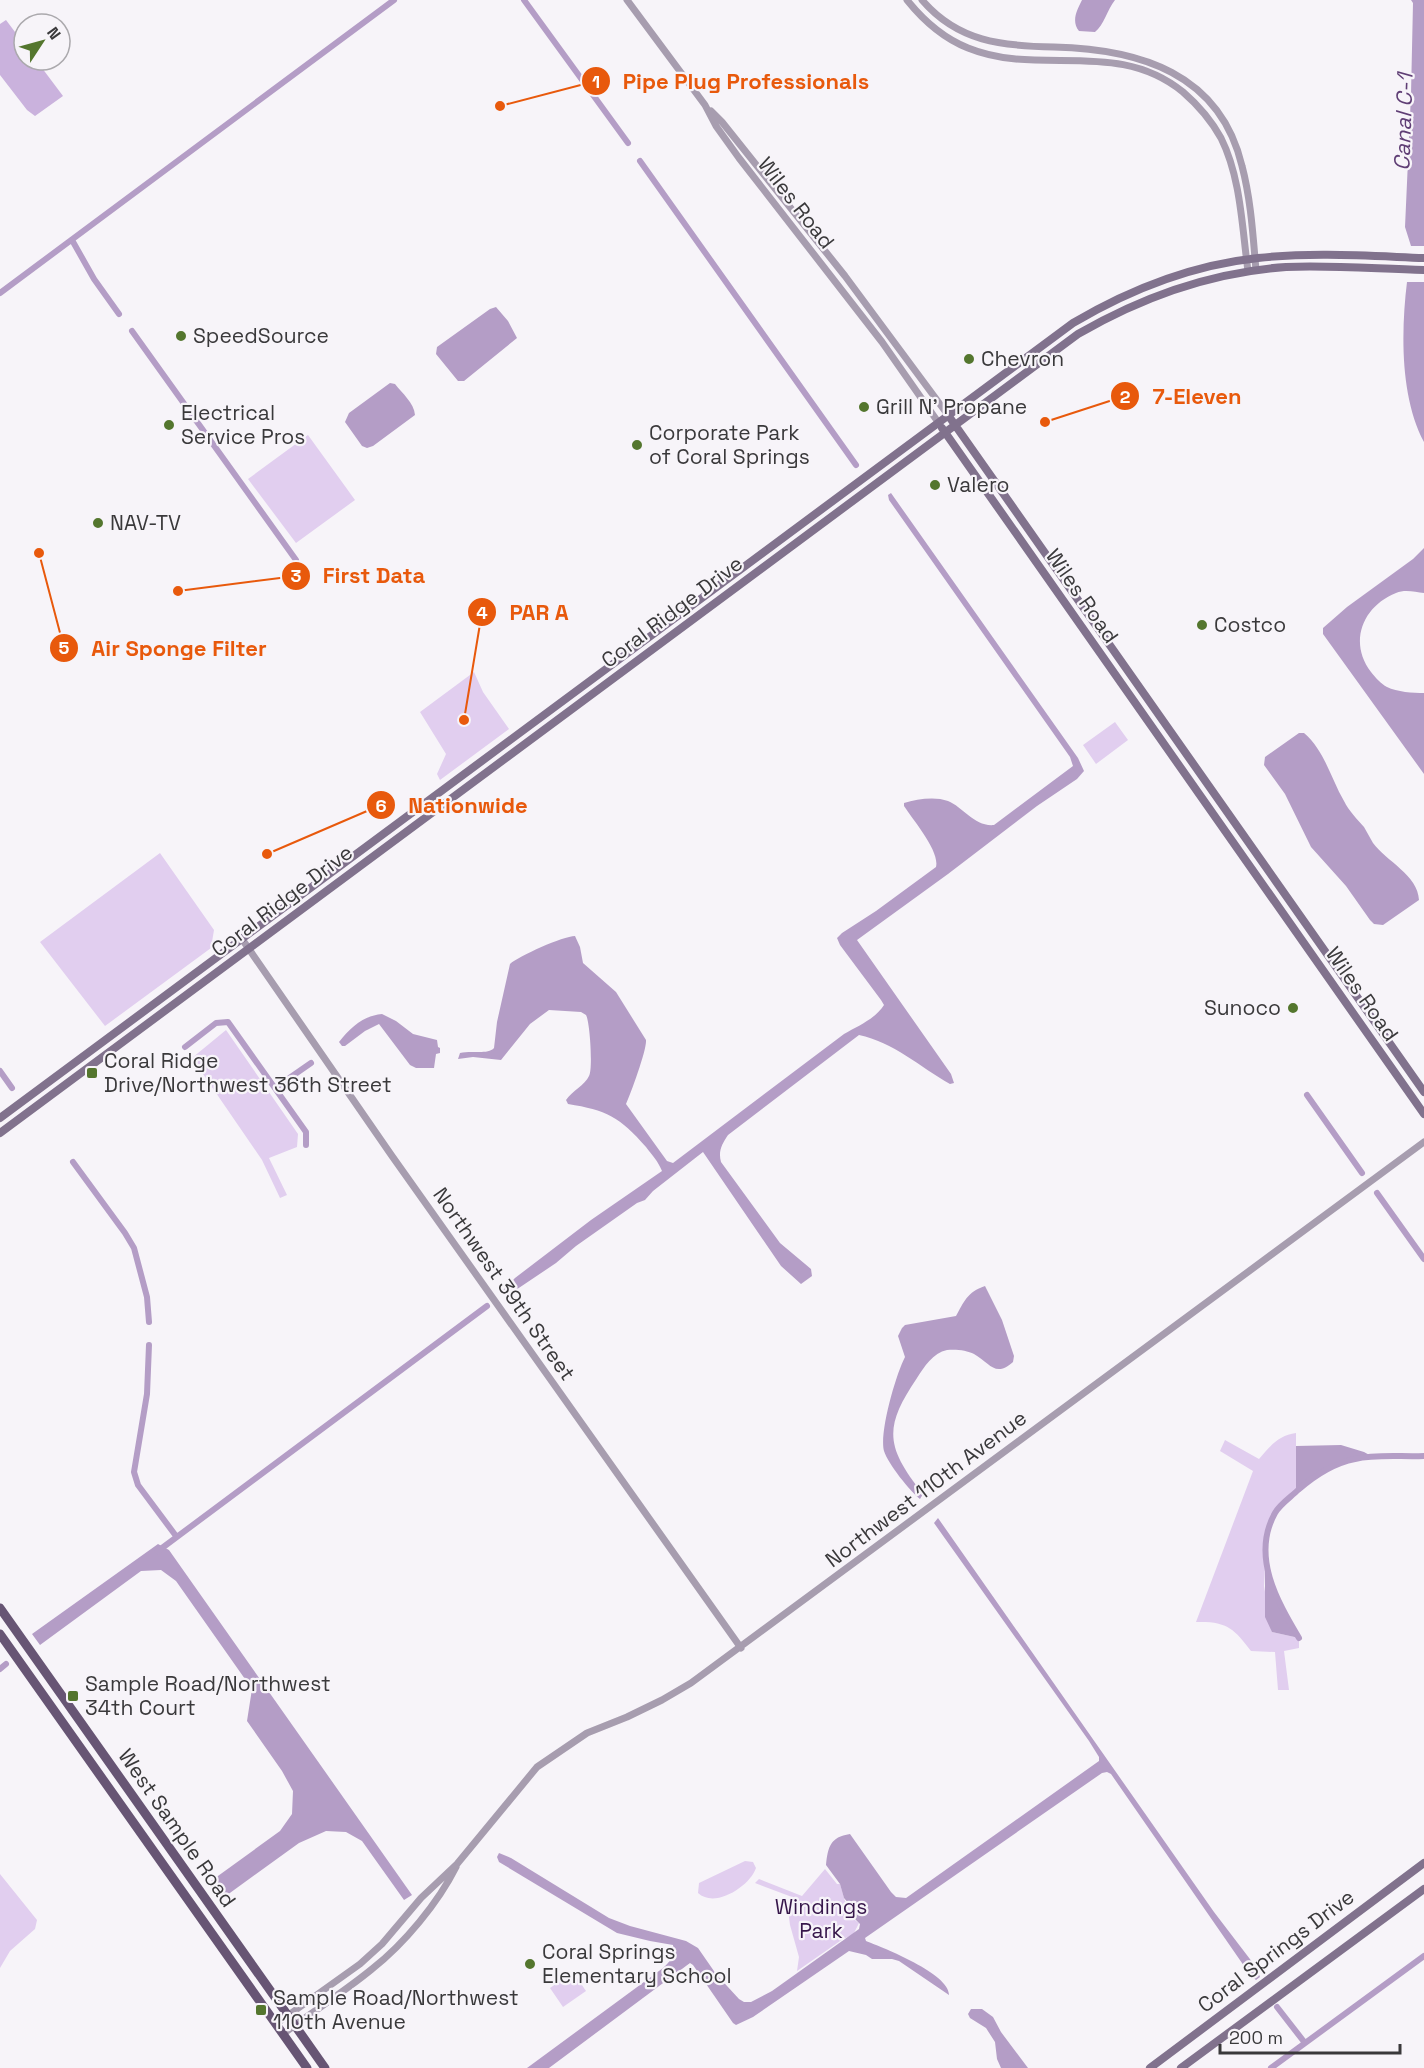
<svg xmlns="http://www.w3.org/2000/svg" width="1424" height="2068" viewBox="0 0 1424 2068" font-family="'Space Grotesk',sans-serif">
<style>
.green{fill:#e1ceef}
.forest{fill:#cab2dd}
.water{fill:#b49dc6}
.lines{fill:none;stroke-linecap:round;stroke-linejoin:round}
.canal{stroke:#b49dc6;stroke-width:6}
.tertiary{stroke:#a79daf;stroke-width:7}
.secondary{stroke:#81728d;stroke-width:8}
.primary{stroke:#675574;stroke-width:9}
.poi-dot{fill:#54762e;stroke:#f7f4f9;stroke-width:2}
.labels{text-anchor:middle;stroke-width:4.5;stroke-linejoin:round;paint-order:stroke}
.street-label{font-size:21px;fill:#3a393b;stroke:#f7f4f9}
.poi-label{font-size:21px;fill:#3a393b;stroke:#f7f4f9;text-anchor:start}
.park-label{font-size:21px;fill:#37174b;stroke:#f7f4f9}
.water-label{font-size:22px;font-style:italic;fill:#5f3e75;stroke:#f7f4f9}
.leader{fill:none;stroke:#e8590c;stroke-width:2}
.callout-dot{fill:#e8590c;stroke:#f7f4f9;stroke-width:2}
.mark-label{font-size:18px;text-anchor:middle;font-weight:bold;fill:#fff}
.callout-label{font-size:22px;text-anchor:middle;font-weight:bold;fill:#e8590c;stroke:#f7f4f9;stroke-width:4.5;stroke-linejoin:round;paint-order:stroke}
</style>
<rect width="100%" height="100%" fill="#f7f4f9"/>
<path class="green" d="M 308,435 L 355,500 L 296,543 L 248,479 Z
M 474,672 L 483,692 L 509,729 L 440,780 L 437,774 L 446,754 L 420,712 Z
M 1115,722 L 1128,740 L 1096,764 L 1083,745 Z
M 160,853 L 214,930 L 211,948 L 105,1026 L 40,942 Z
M 226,1030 L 298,1134 L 297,1147 L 269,1158 L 287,1195 L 280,1198 L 262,1160 L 192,1058 Z
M 1296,1433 L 1296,1492 L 1275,1513 L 1267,1537 L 1264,1586 L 1272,1632 L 1299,1638 L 1299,1648 L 1284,1651 L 1289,1690 L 1278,1690 L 1275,1652 L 1251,1651 C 1234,1628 1226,1621 1196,1622 L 1253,1471 L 1220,1451 L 1225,1440 L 1259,1459 C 1270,1446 1279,1435 1296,1433 Z
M 745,1861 L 753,1862 L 756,1868 C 750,1886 715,1909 698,1893 L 699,1883 Z
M 825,1869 L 837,1884 L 840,1884 L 845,1901 L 849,1905 L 852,1918 L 859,1923 L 853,1935 L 843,1939 L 797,1971 L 799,1957 L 790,1925 L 788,1910 L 792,1897 L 755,1883 L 759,1879 L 802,1896 Z
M 0,1874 L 37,1920 L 35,1929 L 10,1951 L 0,1968 Z
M 573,1972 L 586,1991 L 563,2007 L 550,1988 Z"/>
<path class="forest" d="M 6,20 L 24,44 L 24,60 L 36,60 L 63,96 L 35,116 L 27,110 L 0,75 L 0,24 Z"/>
<path class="water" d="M 1082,0 L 1115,0 C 1107,10 1104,25 1095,32 L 1079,31 C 1071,21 1077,10 1082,0 Z
M 1411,0 L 1424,0 L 1424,246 L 1411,246 L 1405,227 L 1411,94 L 1413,3 Z
M 1407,282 L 1424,282 L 1424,442 C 1400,397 1401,331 1407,282 Z
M 496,307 L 508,321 L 517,338 L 464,381 L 458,381 L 436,354 L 437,347 L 490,309 Z
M 390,383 L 395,384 C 402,393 414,403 415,415 L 373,446 L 367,448 L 362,446 L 345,422 L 349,413 Z
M 891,493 L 1078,758 L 1084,771 L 1077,779 L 1037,806 L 948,874 L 857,940 L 951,1074 L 954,1083 L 950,1084 C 920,1067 893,1042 859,1035 L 728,1135 C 722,1144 718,1151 721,1162 L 780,1243 L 811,1269 L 812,1276 L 801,1284 L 781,1266 L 703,1152 L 653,1191 L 645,1200 L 637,1203 L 576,1246 L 556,1263 L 507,1296 L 503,1290 L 515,1278 L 591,1220 L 662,1171 C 658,1161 652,1155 646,1147 C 620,1117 606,1110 568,1104 L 566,1100 C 572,1091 585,1085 589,1076 C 593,1070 590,1022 586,1015 L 581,1012 L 549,1010 L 530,1024 L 501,1060 L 473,1057 L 458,1059 L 460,1053 C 472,1050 488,1055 494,1048 L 497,1022 L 510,964 C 519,956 563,936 575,936 L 580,947 L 583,963 L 616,992 L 646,1040 C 647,1049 631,1093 626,1104 L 667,1161 L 673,1163 L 844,1034 C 858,1026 875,1019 884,1005 L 881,1000 L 840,945 L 837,938 L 842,933 L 876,911 L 936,867 C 940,851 913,820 904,806 L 904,803 C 917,799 935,796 948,801 C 963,807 975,827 994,825 L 1073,766 L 1070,757 L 889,500 L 888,495 Z
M 1424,548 L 1424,593 C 1415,592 1405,589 1396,593 C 1363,606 1348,642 1371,672 C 1375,677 1381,684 1387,687 C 1397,692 1413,693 1424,693 L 1424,774 L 1323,634 L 1323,628 L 1347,607 L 1413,559 Z
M 1299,733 L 1304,733 C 1325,751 1331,779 1344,801 C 1349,811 1357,819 1364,827 C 1367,832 1370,838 1373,843 C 1386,861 1418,875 1419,900 L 1383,925 L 1374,924 L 1370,920 L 1346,886 L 1311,847 L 1285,794 L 1264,765 L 1265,757 Z
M 382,1014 L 396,1021 L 413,1034 L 437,1040 L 438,1047 L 440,1048 L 440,1053 L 436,1054 L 434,1068 L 416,1068 L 410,1065 L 379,1024 L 365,1031 L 345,1046 L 342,1046 L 339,1042 C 351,1027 363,1016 382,1014 Z
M 985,1286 L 1002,1320 L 1014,1356 L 1013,1362 C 995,1378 990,1363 974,1354 C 967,1350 955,1349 947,1350 C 933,1353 924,1367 917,1378 C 883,1428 886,1447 923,1494 L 920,1499 C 910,1491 888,1464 884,1451 C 879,1433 896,1374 905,1357 L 898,1336 L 902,1328 L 905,1325 L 956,1316 C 964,1302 967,1292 985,1286 Z
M 1341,1445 L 1364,1452 L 1373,1457 C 1343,1459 1318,1472 1296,1492 L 1296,1446 Z
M 938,1518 L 1214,1912 L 1256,1967 L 1260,1977 L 1256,1980 L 1251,1976 L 1111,1774 L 1107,1772 L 1102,1773 L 865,1938 L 866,1941 C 884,1948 950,1974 949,1995 L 899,1961 L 892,1959 L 872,1959 L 866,1955 L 849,1951 L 753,2017 L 736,2025 L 733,2023 L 693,1965 L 690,1963 L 549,2068 L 527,2068 L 663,1968 C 671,1961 674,1956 673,1945 L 650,1941 L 617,1933 L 499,1862 L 497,1857 L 499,1853 L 511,1858 L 609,1918 L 630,1926 L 686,1941 L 698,1948 L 716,1974 L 739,1999 L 744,2002 L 751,2002 L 772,1991 L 859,1929 L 860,1924 L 852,1916 L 850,1905 L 844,1898 L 840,1884 L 826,1865 C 828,1847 830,1837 850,1834 L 891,1892 L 896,1897 L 906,1898 L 1099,1761 L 1099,1757 L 1089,1741 L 934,1523 Z
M 158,1544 L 169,1550 L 412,1895 L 404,1900 L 362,1841 L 346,1832 L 326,1831 L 299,1843 L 223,1898 L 211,1881 L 280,1831 L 292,1814 L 293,1791 L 282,1771 L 247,1721 L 252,1689 L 176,1581 L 161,1570 L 141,1571 L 40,1645 L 32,1634 Z
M 1265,1560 C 1272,1590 1283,1612 1299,1638 L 1272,1632 L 1265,1617 Z
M 971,2009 L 982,2009 L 993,2017 L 1001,2032 L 1028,2068 L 1001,2068 L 997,2059 L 995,2042 L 986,2028 L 970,2018 L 968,2014 Z"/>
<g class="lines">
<path class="canal" d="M 524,0 L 628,143
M 640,161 L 856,465
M 72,240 L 94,279 L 119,314
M 0,293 L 394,0
M 132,331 L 296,560
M 185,1047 L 216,1023 L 228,1022 L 306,1132 L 306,1145
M 0,1071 L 12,1088
M 275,1088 L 311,1063
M 1307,1095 L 1362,1173
M 73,1162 L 125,1233 L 134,1248 L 147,1297 L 149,1322
M 1377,1193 L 1424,1259
M 149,1345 L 147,1394 L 134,1472 L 138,1485 L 176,1536
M 158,1551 L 487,1306
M 1299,1638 C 1277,1601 1251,1556 1275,1513 C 1280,1504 1291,1497 1298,1490 C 1314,1476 1334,1463 1355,1459 C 1376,1454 1402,1457 1424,1456
M 0,1669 L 6,1664
M 1277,2007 L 1305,2043
M 1271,2068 L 1424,1956"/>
<path class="tertiary" d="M 627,0 L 705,105 L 716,126 L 739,158 L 882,342 L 938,422
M 907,0 C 923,20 943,38 968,48 C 1039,77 1117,38 1183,92 C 1198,105 1211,120 1221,138 C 1241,178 1242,228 1248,271
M 922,0 C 958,42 1002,46 1054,47 C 1139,49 1220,73 1242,166 C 1251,200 1253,236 1256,270
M 711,111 L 722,122 L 845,276 L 948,415
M 242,939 L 392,1156 L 741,1648
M 276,2024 L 360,1964 L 382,1944 L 421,1898 L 457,1864 L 537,1767 L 587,1733 L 627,1717 L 662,1700 L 691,1683 L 1424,1142
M 283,2034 C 312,2012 344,1992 372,1969 C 404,1944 438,1903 456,1867"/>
<path class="secondary" d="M 948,415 L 1424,1092
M 942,428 L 1424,1114
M 0,1118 L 1073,323 C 1129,290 1192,265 1258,258 C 1313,252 1369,256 1424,258
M 0,1133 L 1078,334 C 1142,297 1212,272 1286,267 C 1332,265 1378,269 1424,270
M 1150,2068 L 1424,1863
M 1181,2068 L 1424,1889"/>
<path class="primary" d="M 0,1608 L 325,2068
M 0,1634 L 307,2068"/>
</g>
<g class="poi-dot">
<circle cx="181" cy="336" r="6"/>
<circle cx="969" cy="359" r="6"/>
<circle cx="864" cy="407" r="6"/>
<circle cx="169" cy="425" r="6"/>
<circle cx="637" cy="445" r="6"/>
<circle cx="935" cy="485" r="6"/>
<circle cx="98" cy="523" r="6"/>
<circle cx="1202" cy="625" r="6"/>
<circle cx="1293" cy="1008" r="6"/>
<rect x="86" y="1067" width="12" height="12" rx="3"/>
<rect x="67" y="1690" width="12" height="12" rx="3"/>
<circle cx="530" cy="1964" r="6"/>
<rect x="255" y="2004" width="12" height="12" rx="3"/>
</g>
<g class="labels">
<g class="street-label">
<text transform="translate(796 203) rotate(52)" y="7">Wiles Road</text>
<text transform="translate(1082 596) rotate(55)" y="7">Wiles Road</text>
<text transform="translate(672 612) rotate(-37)" y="7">Coral Ridge Drive</text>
<text transform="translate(282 901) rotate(-37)" y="7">Coral Ridge Drive</text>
<text transform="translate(1362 994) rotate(55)" y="7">Wiles Road</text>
<text transform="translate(504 1284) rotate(55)" y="7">Northwest 39th Street</text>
<text transform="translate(926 1489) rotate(-37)" y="7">Northwest 110th Avenue</text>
<text transform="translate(177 1828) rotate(55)" y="7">West Sample Road</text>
<text transform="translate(1276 1951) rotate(-37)" y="7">Coral Springs Drive</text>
</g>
<g class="poi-label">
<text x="193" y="343">SpeedSource</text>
<text x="981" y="366">Chevron</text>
<text x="876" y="414">Grill N' Propane</text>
<text x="181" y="420">Electrical<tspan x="181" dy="24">Service Pros</tspan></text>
<text x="649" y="440">Corporate Park<tspan x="649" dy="24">of Coral Springs</tspan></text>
<text x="947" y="492">Valero</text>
<text x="110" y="530">NAV-TV</text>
<text x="1214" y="632">Costco</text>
<text x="1281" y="1015" text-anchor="end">Sunoco</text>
<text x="104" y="1068">Coral Ridge<tspan x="104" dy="24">Drive/Northwest 36th Street</tspan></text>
<text x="85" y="1691">Sample Road/Northwest<tspan x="85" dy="24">34th Court</tspan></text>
<text x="542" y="1959">Coral Springs<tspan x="542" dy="24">Elementary School</tspan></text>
<text x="273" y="2005">Sample Road/Northwest<tspan x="273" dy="24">110th Avenue</tspan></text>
</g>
<g class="park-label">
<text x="821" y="1914">Windings<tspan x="821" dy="24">Park</tspan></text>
</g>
<g class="water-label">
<text transform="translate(1403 122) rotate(-88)" y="8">Canal C-1</text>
</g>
</g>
<path class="leader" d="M500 106L596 81M1045 422L1125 396M178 591L296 576M464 720L482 612M39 553L64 648M267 854L381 805"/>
<g class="callout-dot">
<circle cx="500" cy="106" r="6"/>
<circle cx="1045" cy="422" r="6"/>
<circle cx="178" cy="591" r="6"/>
<circle cx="464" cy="720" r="6"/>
<circle cx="39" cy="553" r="6"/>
<circle cx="267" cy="854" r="6"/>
<circle cx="596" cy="81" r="15"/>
<circle cx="1125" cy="396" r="15"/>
<circle cx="296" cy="576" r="15"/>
<circle cx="482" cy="612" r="15"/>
<circle cx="64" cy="648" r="15"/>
<circle cx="381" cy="805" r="15"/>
</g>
<g class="mark-label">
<text x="596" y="88">1</text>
<text x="1125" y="403">2</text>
<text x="296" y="582">3</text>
<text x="482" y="619">4</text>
<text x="64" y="654">5</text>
<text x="381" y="812">6</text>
</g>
<g class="callout-label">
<text x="746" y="89">Pipe Plug Professionals</text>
<text x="1197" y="404">7-Eleven</text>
<text x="374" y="583">First Data</text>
<text x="539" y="620">PAR A</text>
<text x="179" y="656">Air Sponge Filter</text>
<text x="468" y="813">Nationwide</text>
</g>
<g transform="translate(42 42) rotate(54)"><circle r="28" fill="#f7f4f9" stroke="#aba9ad" stroke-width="1.5"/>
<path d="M0-4.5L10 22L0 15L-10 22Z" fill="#54762e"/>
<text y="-9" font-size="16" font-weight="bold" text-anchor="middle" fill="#3a393b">N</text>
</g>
<path d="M1220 2044v9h180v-9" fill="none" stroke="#3a393b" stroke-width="3"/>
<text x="1229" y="2044" font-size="18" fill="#3a393b" stroke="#f7f4f9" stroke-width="4.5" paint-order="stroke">200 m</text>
</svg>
